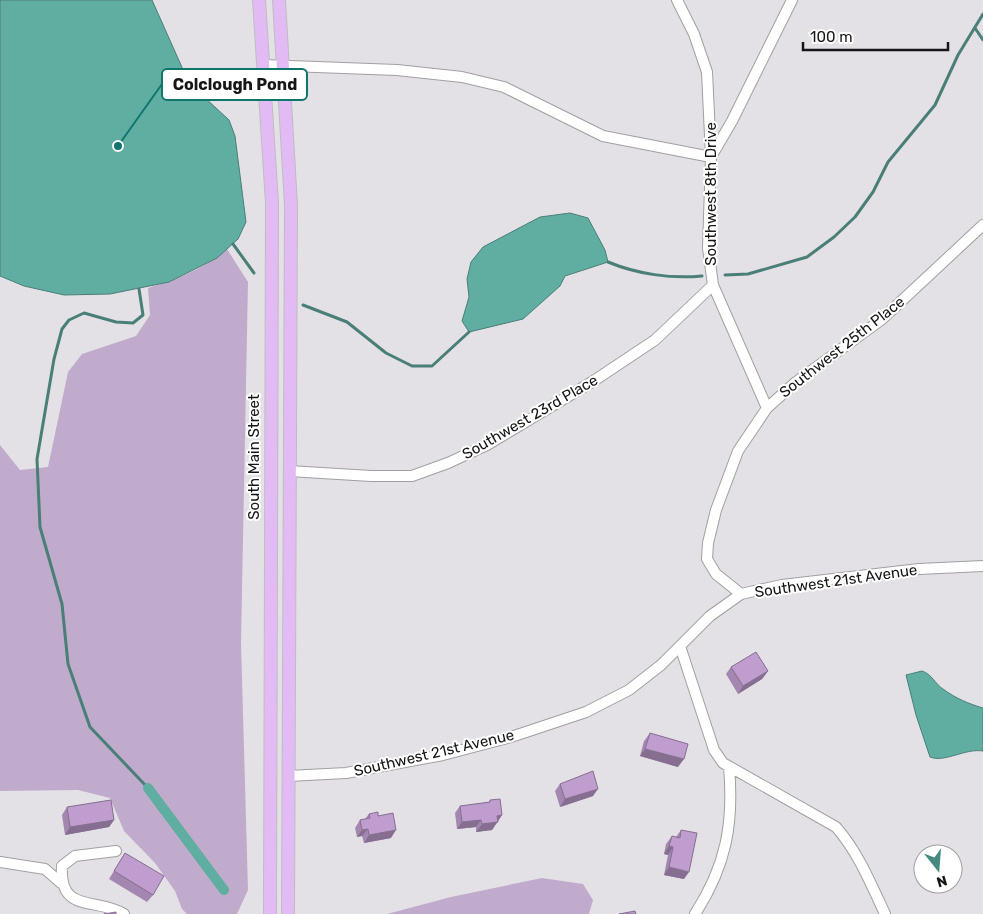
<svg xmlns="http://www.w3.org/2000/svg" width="983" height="914" viewBox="0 0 983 914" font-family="Rubik,sans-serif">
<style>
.green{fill:#c1abcc}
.water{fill:#60ada1;stroke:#4a7f78}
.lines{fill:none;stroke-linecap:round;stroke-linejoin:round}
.stream{stroke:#4a7f78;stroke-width:3}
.canal{stroke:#60ada1;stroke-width:10}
.minor-casing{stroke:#a19fa3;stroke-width:12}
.major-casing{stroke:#bebdbe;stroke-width:14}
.minor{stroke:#fff;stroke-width:10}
.major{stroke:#e3bbf4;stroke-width:12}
.wall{fill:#a487b1}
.shaded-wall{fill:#866e90}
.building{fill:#bf9dce;stroke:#866e90}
.labels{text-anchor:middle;stroke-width:4;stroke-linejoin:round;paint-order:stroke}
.street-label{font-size:15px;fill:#161517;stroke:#fff}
.leader{fill:none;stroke:#0f766e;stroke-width:2}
.callout-dot{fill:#0f766e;stroke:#fff;stroke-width:2}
.callout{fill:#fff;stroke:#0f766e;stroke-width:2}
.callout-label{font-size:16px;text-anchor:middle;font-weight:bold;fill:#161517}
</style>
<rect width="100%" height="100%" fill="#e4e1e6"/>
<path class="green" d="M 227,249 L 248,282 L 241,642 L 248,890 L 237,914 L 187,914 L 182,909 L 175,891 L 155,863 L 124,831 L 110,798 L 78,790 L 0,791 L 0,445 L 20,470 L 48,467 L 68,372 L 82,354 L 136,336 L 150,315 L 148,288 C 175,280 206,268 227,249 Z
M 542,878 L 583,884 L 593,900 L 589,914 L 387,914 L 451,897 Z"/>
<path class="water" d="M 0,0 L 152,0 L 189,83 L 229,120 L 235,136 L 246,222 L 238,239 L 217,258 L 169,282 L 110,294 L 64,295 L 24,286 L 0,276 Z
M 570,213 L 588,218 L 605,250 L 608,262 L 565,276 L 560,286 L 523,319 L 469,332 L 462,321 L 469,297 L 467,279 L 471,262 L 483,247 L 540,217 Z
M 922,671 C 932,674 935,684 943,689 C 955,698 969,704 983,708 L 983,751 C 965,748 945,763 930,757 L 916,715 L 906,675 Z"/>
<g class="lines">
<path class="stream" d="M 975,28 L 983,40
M 233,244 L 254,273
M 608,262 C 637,274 671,279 702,276
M 725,275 L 748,274 L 807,257 L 834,237 L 855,217 L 873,192 L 888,162 L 935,105 L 958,55 L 983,14
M 139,289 L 143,315 L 133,323 L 116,322 L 84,313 L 69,320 L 62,329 L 54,359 L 37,459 L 40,527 L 62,604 L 68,664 L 90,727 L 148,788
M 303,305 L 347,322 L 386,353 L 412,366 L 432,366 L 469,332"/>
<path class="canal" d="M 148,788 L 224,890"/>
<defs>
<path id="minor" d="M 677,0 L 694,34 L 707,72 L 711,157 L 708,248 L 713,285 L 767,408
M 263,65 L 397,70 L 462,77 L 504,87 L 603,136 L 711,157 L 732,121 L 792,0
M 289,471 L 371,476 L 412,476 L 448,463 L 487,445 L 592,382 L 655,340 L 713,285
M 741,594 L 716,574 L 707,559 L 708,543 L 716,510 L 738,451 L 767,408 L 796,382 L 881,320 L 983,225
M 680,646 L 714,750 L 723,763 L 836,827 C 858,852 871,884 885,914
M 288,776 L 346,773 L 443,755 L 511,737 L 586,712 L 629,690 L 661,665 L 710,616 L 741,594 L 782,585 L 919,569 L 983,566
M 116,851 L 75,856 L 62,866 C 59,914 96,897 124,914
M 0,862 L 45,869 L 61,883
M 695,914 C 726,866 734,824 729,767"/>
<path id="major" d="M 259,0 L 272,203 L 270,914
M 279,0 L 291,205 L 288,914"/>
</defs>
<use href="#minor" class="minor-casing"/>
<use href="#major" class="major-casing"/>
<use href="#minor" class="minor"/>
<use href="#major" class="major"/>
</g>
<path class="wall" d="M 731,667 L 768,671 L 762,679 L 738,694 L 726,674 Z
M 650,733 L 678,767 L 640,756 L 644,741 Z
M 560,784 L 593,796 L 560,807 L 555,791 Z
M 490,800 L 502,815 L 492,830 L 476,832 L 476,827 L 457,829 L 455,813 L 460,806 L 489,802 Z
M 67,807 L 114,820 L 109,827 L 65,835 L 62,815 Z
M 369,814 L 378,816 L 391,838 L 364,843 L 362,836 L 357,837 L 355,828 L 360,820 L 365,819 Z
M 681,830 L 684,879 L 664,875 L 668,855 L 664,854 L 666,844 L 672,836 L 676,837 Z
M 125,853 L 153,895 L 147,902 L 109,879 Z"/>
<path class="shaded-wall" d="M 768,671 L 762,679 L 738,694 L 743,686 Z
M 645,749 L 684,759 L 678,767 L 640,756 Z
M 598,789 L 593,796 L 560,807 L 565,799 Z
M 502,815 L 492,830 L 476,832 L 482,824 L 497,816 Z
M 114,820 L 109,827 L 65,835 L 70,827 Z
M 481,820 L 476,827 L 457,829 L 462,822 Z
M 368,829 L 362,836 L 357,837 L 362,830 Z
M 396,830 L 391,838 L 364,843 L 369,835 Z
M 669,846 L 673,847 L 668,855 L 664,854 Z
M 669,867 L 689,872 L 684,879 L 664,875 Z"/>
<path class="building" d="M 756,652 L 768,671 L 743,686 L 731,667 Z
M 650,733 L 688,744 L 684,759 L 645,749 Z
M 593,771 L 598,789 L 565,799 L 560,784 Z
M 500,799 L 502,815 L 497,816 L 498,822 L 482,824 L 481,820 L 462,822 L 460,806 L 490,802 L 490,800 Z
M 111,800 L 114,820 L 70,827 L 67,807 Z
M 378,812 L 378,816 L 393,813 L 396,830 L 369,835 L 368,829 L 362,830 L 360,820 L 370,818 L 369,814 Z
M 681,830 L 697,833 L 689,872 L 669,867 L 673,847 L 669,846 L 672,836 L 680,838 Z
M 125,853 L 164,876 L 153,895 L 114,871 Z
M 635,911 L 636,914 L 619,914 Z
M 116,912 L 116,914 L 104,914 Z"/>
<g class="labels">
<g class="street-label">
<text transform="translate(711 194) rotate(-90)" y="5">Southwest 8th Drive</text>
<text transform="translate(842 347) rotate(-38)" y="5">Southwest 25th Place</text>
<text transform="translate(530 417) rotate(-30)" y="5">Southwest 23rd Place</text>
<text transform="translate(254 457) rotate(-90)" y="5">South Main Street</text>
<text transform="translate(836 581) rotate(-8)" y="5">Southwest 21st Avenue</text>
<text transform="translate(434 753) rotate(-13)" y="5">Southwest 21st Avenue</text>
</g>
</g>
<path class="leader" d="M118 146L162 84"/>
<circle class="callout-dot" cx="118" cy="146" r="5"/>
<rect class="callout" x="162" y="69" width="145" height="31" rx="5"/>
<g class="callout-label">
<text x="235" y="90">Colclough Pond</text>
</g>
<g transform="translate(938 869) rotate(163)"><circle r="24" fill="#ffffff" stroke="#a2a1a2"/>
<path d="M0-4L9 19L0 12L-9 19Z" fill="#458a7f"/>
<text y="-8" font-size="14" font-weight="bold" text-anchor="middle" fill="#161517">N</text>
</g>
<path d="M803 42v8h145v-8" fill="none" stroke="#161517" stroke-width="2.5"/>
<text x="810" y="42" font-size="15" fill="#161517" stroke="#ffffff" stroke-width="4" paint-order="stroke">100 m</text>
</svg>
